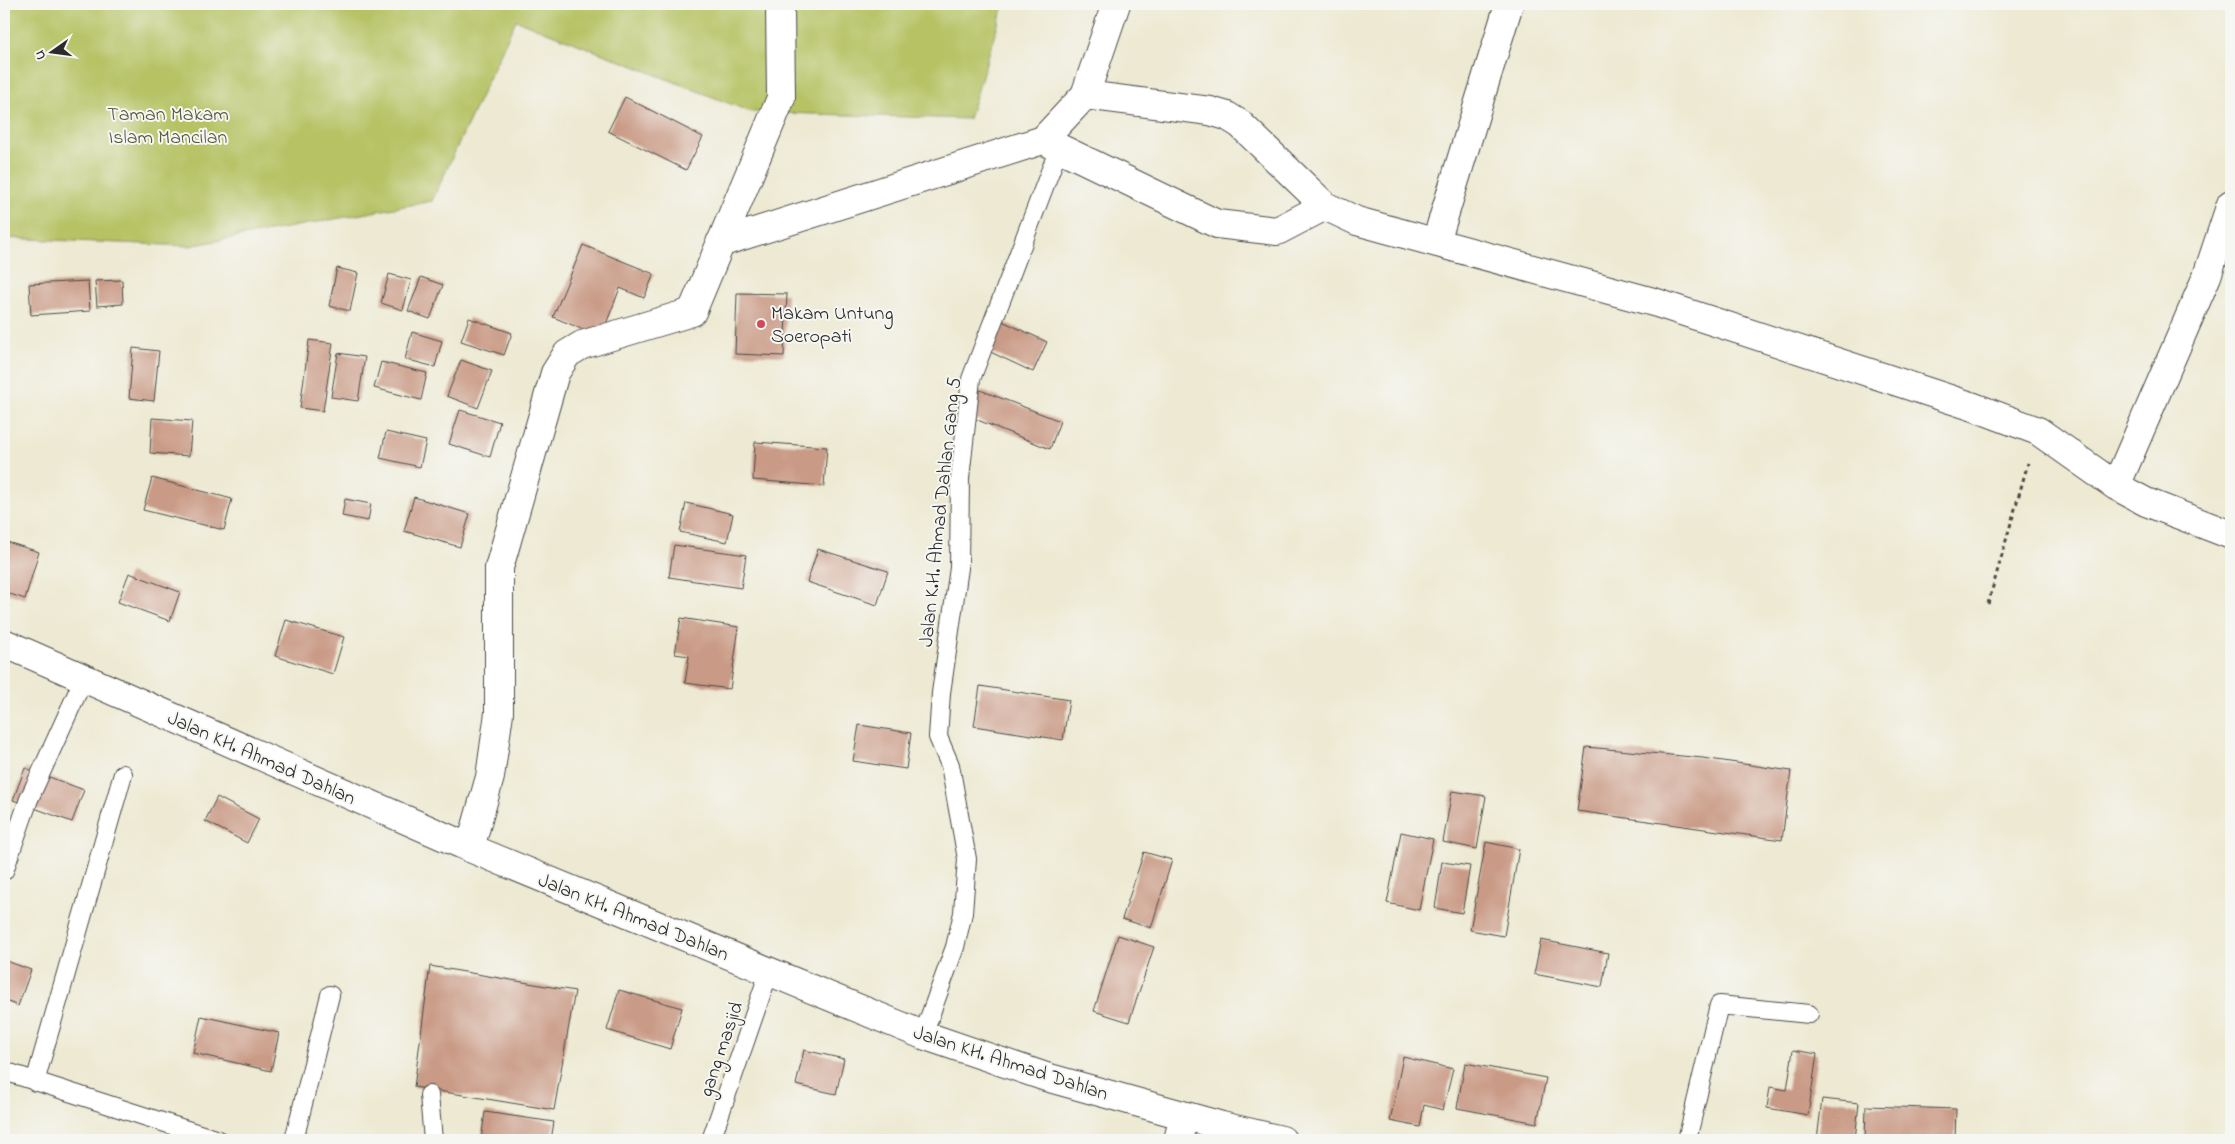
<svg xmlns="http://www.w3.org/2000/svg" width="2235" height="1144" viewBox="0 0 2235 1144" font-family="'Indie Flower',sans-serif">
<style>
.green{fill:#b6c264;stroke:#707648}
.building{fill:#c99a85}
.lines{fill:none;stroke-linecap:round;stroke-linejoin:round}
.lane-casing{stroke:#484844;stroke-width:20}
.street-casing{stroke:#484844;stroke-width:30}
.primary-casing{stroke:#484844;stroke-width:30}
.path{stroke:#484844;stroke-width:3;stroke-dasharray:4 4;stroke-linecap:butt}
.lane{stroke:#fff;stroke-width:18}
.street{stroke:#fff;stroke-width:28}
.primary{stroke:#fff;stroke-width:28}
.poi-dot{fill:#d1495b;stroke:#f6f6f2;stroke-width:2}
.labels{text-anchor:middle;stroke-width:4;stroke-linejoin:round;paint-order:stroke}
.park-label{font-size:20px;fill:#55583c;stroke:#f6f6f2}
.poi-label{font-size:20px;fill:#2b2b2b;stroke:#f6f6f2;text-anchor:start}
.street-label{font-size:20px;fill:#2b2b2b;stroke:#f6f6f2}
</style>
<rect width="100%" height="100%" fill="#f6f6f2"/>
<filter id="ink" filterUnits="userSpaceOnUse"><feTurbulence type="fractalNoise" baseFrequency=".02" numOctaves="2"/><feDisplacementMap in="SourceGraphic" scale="10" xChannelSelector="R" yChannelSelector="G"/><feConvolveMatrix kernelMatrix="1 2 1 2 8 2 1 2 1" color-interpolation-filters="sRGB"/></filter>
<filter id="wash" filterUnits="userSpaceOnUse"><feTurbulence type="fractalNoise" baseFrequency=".0096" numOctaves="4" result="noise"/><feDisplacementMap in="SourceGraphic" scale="20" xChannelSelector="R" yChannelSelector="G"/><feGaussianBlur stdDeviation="1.12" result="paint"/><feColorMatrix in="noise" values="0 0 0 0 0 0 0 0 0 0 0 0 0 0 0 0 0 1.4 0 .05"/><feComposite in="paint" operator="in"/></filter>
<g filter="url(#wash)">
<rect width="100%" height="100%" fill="#ede9d2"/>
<path class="green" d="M 4,4 L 1004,4 L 969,119 L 751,112 L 516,20 L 432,201 L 189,246 L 4,238 Z"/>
<g id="blocks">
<path class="building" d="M 625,97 L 703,137 L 686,170 L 608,131 Z
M 583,245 L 654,274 L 644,298 L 620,288 L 601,337 L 553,317 Z
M 337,268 L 358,273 L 350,311 L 329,306 Z
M 389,274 L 411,280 L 403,310 L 381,303 Z
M 421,277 L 443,285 L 430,319 L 408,311 Z
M 122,280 L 123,304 L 97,306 L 95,281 Z
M 88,281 L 90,311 L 31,315 L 29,284 Z
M 737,293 L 787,294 L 784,356 L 735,354 Z
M 469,318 L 512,333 L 504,355 L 461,341 Z
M 998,319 L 1047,342 L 1033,372 L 984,349 Z
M 412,332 L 442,341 L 435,367 L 405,359 Z
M 309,340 L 333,343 L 323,411 L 300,408 Z
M 133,348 L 159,351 L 154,401 L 129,398 Z
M 338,353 L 365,357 L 358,401 L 331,397 Z
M 461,360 L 492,371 L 478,408 L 447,396 Z
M 381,362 L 427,373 L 421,400 L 374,388 Z
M 980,390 L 1060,421 L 1050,449 L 970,417 Z
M 460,410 L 500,422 L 490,457 L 449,444 Z
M 152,418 L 192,421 L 189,456 L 150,453 Z
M 386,432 L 426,441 L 420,467 L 380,458 Z
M 755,442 L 827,447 L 824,486 L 753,480 Z
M 152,478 L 232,499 L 224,530 L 143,510 Z
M 414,497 L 470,514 L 460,547 L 404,531 Z
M 345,499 L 371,504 L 368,521 L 342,516 Z
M 686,503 L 733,514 L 727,542 L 680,532 Z
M 4,541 L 39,552 L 25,599 L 4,592 Z
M 674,545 L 746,555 L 741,588 L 669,577 Z
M 818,549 L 888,571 L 877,605 L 807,582 Z
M 129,573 L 180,592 L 170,621 L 118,602 Z
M 681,618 L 739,627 L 730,689 L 685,683 L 689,656 L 675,654 Z
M 286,620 L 344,637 L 333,674 L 275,656 Z
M 980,686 L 1069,700 L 1063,740 L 974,726 Z
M 859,725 L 911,733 L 906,769 L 853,761 Z
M 1586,747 L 1703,758 L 1791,771 L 1782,840 L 1577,811 Z
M 25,768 L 84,790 L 72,822 L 13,800 Z
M 1452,791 L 1486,796 L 1477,849 L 1443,842 Z
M 217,797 L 259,819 L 247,843 L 205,821 Z
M 1401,832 L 1433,839 L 1419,910 L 1387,903 Z
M 1486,842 L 1519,849 L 1504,936 L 1470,930 Z
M 1144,852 L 1172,860 L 1151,928 L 1122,919 Z
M 1442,862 L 1470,866 L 1462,913 L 1435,908 Z
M 1118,935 L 1154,947 L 1129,1022 L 1094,1011 Z
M 1541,940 L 1608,953 L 1602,987 L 1534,974 Z
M 4,960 L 31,970 L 18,1006 L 4,1000 Z
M 430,966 L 575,991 L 554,1110 L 414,1087 Z
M 619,990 L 682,1008 L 670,1049 L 607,1030 Z
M 201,1016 L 279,1033 L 271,1071 L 193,1053 Z
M 804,1050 L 844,1059 L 836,1094 L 796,1085 Z
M 1793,1050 L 1817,1054 L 1808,1115 L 1767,1108 L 1770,1087 L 1787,1090 Z
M 1403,1057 L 1453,1069 L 1443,1110 L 1424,1105 L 1420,1127 L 1390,1121 Z
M 1465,1063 L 1546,1078 L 1537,1123 L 1457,1108 Z
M 1822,1099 L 1859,1103 L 1855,1140 L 1817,1140 Z
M 1866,1106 L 1956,1109 L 1955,1140 L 1865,1140 Z
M 485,1112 L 554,1122 L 551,1140 L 481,1140 Z"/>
</g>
</g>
<g filter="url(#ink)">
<use href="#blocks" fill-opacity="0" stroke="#484844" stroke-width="1"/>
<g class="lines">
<defs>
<path id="lane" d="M 4,871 L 29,799 L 84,678
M 923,1035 L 955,947 L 963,913 L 967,859 L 950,765 L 938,737 L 941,693 L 959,568 L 960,478 L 971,379 L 1059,148
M 4,1071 L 218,1140
M 35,1082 L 123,774
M 429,1095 L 433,1140
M 294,1140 L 330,995
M 711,1140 L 769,972
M 1687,1140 L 1719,1005 L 1809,1014"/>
<path id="street" d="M 1085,95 L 1210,111 L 1227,116 L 1240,124 L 1325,206 L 1357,221 L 1657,303 L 1974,407 L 2038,431 L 2116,486 L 2146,502 L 2231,535
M 1043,140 L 1085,95 L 1116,4
M 1436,242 L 1509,4
M 720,243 L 1043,140 L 1217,224 L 1277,231 L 1325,206
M 2116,486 L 2207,276 L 2231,204
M 470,848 L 490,777 L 499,713 L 499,568 L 555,373 L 567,354 L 582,345 L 692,312 L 781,98 L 780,4
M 1178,1140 L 1184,1116"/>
<path id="primary" d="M 4,643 L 470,848 L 923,1035 L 1046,1077 L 1222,1126 L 1282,1140"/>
</defs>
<use href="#lane" class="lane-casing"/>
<use href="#street" class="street-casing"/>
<use href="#primary" class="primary-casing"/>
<path class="path" d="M 1988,604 L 2028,463"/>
<use href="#lane" class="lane"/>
<use href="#street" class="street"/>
<use href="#primary" class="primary"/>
</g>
</g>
<circle class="poi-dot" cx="761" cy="324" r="5"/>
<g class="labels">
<g class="park-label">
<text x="168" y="120">Taman Makam<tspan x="168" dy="23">Islam Mancilan</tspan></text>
</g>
<g class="poi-label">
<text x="771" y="319">Makam Untung<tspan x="771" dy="23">Soeropati</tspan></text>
</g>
<g class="street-label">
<text transform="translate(939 512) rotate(-84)" y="7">Jalan K.H. Ahmad Dahlan Gang 5</text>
<text transform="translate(262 757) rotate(24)" y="7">Jalan KH. Ahmad Dahlan</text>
<text transform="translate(634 916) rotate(22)" y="7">Jalan KH. Ahmad Dahlan</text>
<text transform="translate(720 1049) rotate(-71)" y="7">gang masjid</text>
<text transform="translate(1011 1062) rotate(18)" y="7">Jalan KH. Ahmad Dahlan</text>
</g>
</g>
<rect width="2235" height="1144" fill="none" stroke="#f6f6f2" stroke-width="20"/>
<g transform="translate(52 52) rotate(256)" stroke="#f6f6f2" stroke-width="4" paint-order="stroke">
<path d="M0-4L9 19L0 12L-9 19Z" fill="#2b2b2b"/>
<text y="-8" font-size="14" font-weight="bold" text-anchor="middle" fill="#2b2b2b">U</text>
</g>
</svg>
